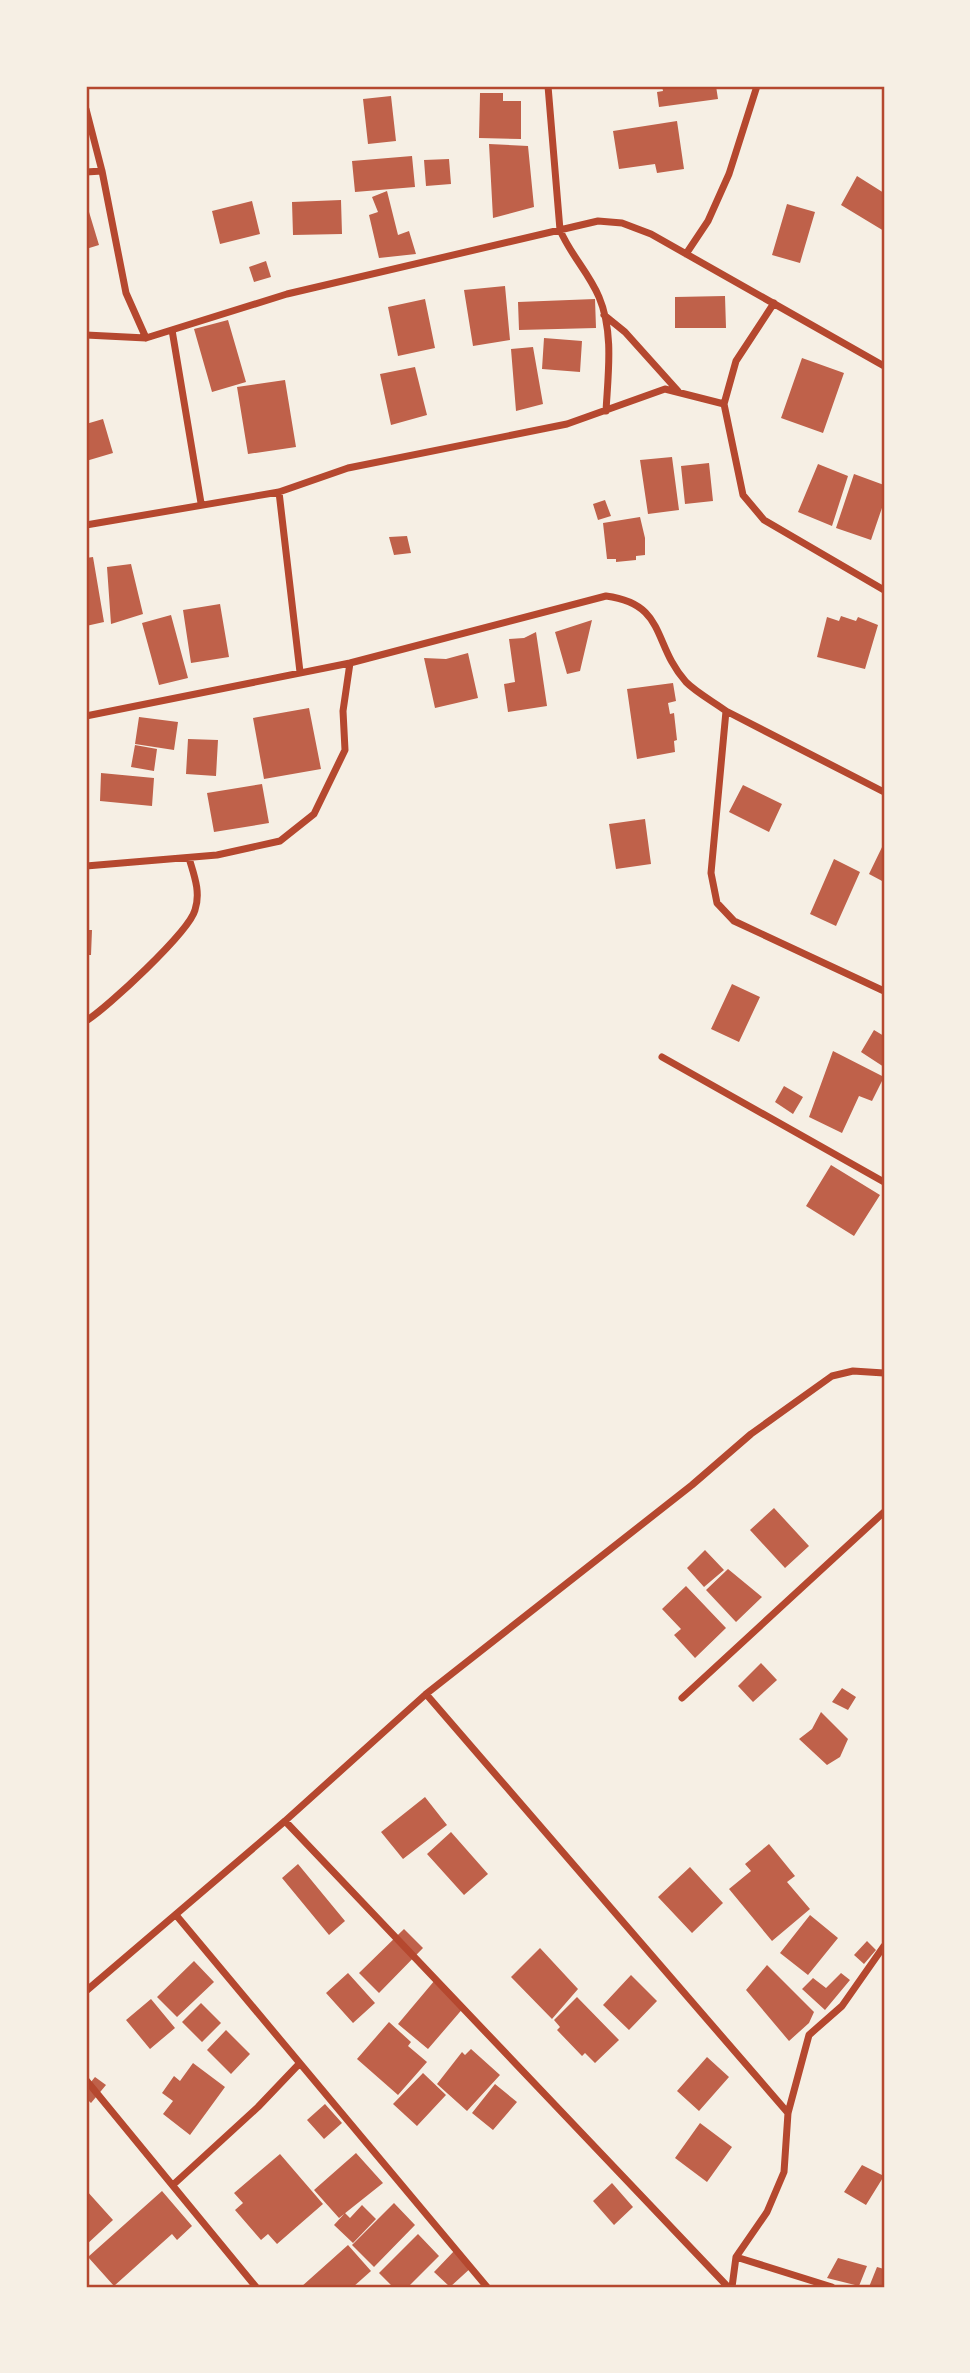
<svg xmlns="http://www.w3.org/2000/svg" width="970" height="2373" viewBox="0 0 970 2373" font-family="Figtree,sans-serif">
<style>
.building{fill:#bf614a}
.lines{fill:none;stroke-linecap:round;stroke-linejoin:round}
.minor{stroke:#b5482f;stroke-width:7}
.neatline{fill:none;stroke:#b5482f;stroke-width:2.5}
</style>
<rect width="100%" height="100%" fill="#f6efe4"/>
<path class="building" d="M 662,86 L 716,86 L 718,99 L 659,107 L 657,92 L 663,91 Z
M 480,93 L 503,93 L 503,101 L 521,101 L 521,139 L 479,138 Z
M 391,96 L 396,141 L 368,144 L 363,99 Z
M 677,121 L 684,169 L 657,173 L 655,164 L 619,169 L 613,131 Z
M 489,144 L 528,146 L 534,207 L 493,218 Z
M 412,156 L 415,187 L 355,192 L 352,161 Z
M 449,159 L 451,184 L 426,186 L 424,160 Z
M 857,176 L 884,193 L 884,231 L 841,205 Z
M 387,191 L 398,235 L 409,231 L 416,254 L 379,258 L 369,215 L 378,212 L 372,197 Z
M 341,200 L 342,234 L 293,235 L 292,202 Z
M 252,201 L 260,234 L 220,244 L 212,211 Z
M 86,202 L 99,245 L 86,249 Z
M 787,204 L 815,212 L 800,263 L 772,255 Z
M 266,261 L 271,277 L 254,282 L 249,267 Z
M 505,286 L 510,340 L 473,346 L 464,290 Z
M 725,296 L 726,328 L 675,328 L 675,297 Z
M 425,299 L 435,348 L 398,356 L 388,307 Z
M 595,299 L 596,328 L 519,330 L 518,302 Z
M 228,320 L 246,382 L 212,392 L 194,329 Z
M 544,338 L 582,341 L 580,372 L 542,369 Z
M 533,347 L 543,404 L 516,411 L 511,349 Z
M 802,358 L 844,373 L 823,433 L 781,418 Z
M 415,367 L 427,415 L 391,425 L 380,374 Z
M 285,380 L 296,447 L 248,454 L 237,387 Z
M 103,419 L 113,453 L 86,461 L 86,424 Z
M 672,457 L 679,510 L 648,514 L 640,460 Z
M 709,463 L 713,501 L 685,504 L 681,466 Z
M 818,464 L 848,476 L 832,526 L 798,512 Z
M 854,474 L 884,485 L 884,502 L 871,540 L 836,528 Z
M 605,500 L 611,516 L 598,520 L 593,504 Z
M 640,517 L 645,538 L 645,555 L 636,556 L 636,560 L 616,562 L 616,559 L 607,559 L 603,523 Z
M 407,536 L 411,553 L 394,555 L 389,537 Z
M 93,557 L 104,622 L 86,626 L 86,558 Z
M 131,564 L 143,614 L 111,624 L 107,567 Z
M 220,604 L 229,657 L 191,663 L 183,610 Z
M 171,615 L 188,678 L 159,685 L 142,623 Z
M 841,616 L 856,621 L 858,617 L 878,625 L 865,669 L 817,657 L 827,617 L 839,621 Z
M 592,620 L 580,671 L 567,674 L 555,632 Z
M 536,632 L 547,706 L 508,712 L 504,684 L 515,682 L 509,639 L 524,638 Z
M 468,653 L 478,698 L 435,708 L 424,658 L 446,659 Z
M 673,683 L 676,701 L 668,703 L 670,714 L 674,713 L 677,740 L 674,741 L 675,752 L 637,759 L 627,689 Z
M 309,708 L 321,769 L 264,779 L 253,718 Z
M 139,717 L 178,722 L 174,750 L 135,744 Z
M 188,739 L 218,740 L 216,776 L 186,774 Z
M 135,745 L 157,749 L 154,771 L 131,767 Z
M 101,773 L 154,778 L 152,806 L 100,801 Z
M 262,784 L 269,823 L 214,832 L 207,793 Z
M 743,785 L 782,804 L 769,832 L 729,812 Z
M 645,819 L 651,864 L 616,869 L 609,824 Z
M 884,843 L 884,882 L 869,874 Z
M 834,859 L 860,872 L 836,926 L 810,914 Z
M 86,930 L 92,930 L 91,955 L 86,955 Z
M 732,984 L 760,997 L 739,1042 L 711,1029 Z
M 874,1030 L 884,1036 L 884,1067 L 861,1052 Z
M 833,1051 L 884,1077 L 872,1101 L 859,1096 L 842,1133 L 809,1117 Z
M 784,1086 L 803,1097 L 793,1114 L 775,1102 Z
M 831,1165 L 880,1195 L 854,1236 L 806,1206 Z
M 774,1508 L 809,1546 L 785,1568 L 750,1530 Z
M 705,1550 L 724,1570 L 704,1587 L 687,1568 Z
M 728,1569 L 762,1597 L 736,1622 L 706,1590 Z
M 686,1586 L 726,1628 L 695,1658 L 674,1635 L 681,1629 L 662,1609 Z
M 761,1663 L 777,1680 L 753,1702 L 738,1686 Z
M 842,1688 L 856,1697 L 848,1710 L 832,1702 Z
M 821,1712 L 848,1739 L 840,1757 L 827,1765 L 799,1739 L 812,1729 Z
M 425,1797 L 447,1825 L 403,1859 L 381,1832 Z
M 451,1832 L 488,1874 L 464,1895 L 427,1854 Z
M 769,1844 L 795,1876 L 787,1882 L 810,1909 L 772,1941 L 729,1889 L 751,1871 L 745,1864 Z
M 298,1864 L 345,1921 L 329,1935 L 282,1878 Z
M 690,1867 L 723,1903 L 692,1933 L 658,1897 Z
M 810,1915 L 838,1938 L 808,1975 L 780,1953 Z
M 404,1929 L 423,1948 L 379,1993 L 359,1973 Z
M 867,1941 L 876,1950 L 864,1964 L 854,1955 Z
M 540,1948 L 578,1989 L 552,2019 L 511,1977 Z
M 194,1961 L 214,1982 L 177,2017 L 157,1997 Z
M 767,1965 L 814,2012 L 809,2023 L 789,2041 L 746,1990 Z
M 348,1973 L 375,2003 L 353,2023 L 326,1993 Z
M 841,1973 L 850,1980 L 825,2010 L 802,1989 L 813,1978 L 826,1988 Z
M 631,1975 L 657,2001 L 629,2030 L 603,2005 Z
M 435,1980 L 465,2006 L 428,2049 L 398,2024 Z
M 577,1997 L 619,2040 L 595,2063 L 585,2053 L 582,2056 L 557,2030 L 560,2027 L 554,2020 Z
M 151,1999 L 175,2028 L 150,2049 L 126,2020 Z
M 201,2003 L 221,2023 L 202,2042 L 182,2022 Z
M 389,2022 L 411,2042 L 408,2046 L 427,2062 L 398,2095 L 357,2059 Z
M 226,2030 L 250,2054 L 231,2074 L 207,2050 Z
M 471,2049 L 500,2075 L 467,2111 L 437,2084 L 462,2052 L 465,2055 Z
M 707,2057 L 729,2077 L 699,2111 L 677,2091 Z
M 193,2063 L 225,2087 L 190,2135 L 163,2114 L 173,2101 L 162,2093 L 174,2076 L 180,2081 Z
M 423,2073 L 446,2095 L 417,2126 L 393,2104 Z
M 95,2077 L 106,2085 L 91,2103 L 86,2098 L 86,2088 Z
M 495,2084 L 517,2102 L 493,2130 L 472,2113 Z
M 325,2104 L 342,2123 L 324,2139 L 307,2120 Z
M 700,2123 L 732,2147 L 707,2182 L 675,2158 Z
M 356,2153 L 383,2183 L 339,2218 L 314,2190 Z
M 280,2154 L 323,2204 L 277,2244 L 268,2234 L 261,2240 L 235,2210 L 243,2203 L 234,2193 Z
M 862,2165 L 884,2176 L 866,2205 L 844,2192 Z
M 612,2183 L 633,2207 L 614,2225 L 593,2201 Z
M 86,2190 L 113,2220 L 86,2245 Z
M 162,2191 L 192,2226 L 177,2240 L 172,2234 L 114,2286 L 88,2257 Z
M 394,2203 L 415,2225 L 374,2267 L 352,2245 Z
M 362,2205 L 376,2219 L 353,2243 L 334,2225 L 345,2213 L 350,2218 Z
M 418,2234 L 439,2256 L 408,2287 L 393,2287 L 379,2273 Z
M 348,2245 L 371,2271 L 353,2287 L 301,2287 Z
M 456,2249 L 473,2266 L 450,2287 L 434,2272 Z
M 838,2258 L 867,2266 L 859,2286 L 827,2278 Z
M 877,2267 L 884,2269 L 884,2287 L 869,2287 Z"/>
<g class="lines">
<path class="minor" d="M 548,86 L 560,230 C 570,254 589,273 599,297 C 614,332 608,374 606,411
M 86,109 L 102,171 L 126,293 L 146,338
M 86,172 L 102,171
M 686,254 L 708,221 L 729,174 L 757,86
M 774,303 L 736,361 L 724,404 L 743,495 L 764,520 L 884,590
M 604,315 L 625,332 L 678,391
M 172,330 L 201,503
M 86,335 L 146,338 L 287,294 L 598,221 L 622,223 L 651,234 L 884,366
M 279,492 L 300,672
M 86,525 L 279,492 L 348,468 L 567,424 L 665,389 L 724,404
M 726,711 L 884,792
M 86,716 L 350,663 L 606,596 C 667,604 652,644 686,682 C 697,693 714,702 726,711 L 711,873 L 717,903 L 734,921 L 884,991
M 86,866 L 217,855 L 280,841 L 314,814 L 345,750 L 343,711 L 350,663
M 86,1021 C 107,1008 189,932 195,910 C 201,892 194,875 189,858
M 662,1057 L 884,1182
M 426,1694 L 788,2113
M 682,1698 L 884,1512
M 285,1821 L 728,2287
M 176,1915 L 487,2287
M 86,1991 L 285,1821 L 426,1694 L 692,1485 L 751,1434 L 832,1376 L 853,1371 L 884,1373
M 86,2080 L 256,2287
M 174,2184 L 258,2107 L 299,2064
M 736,2257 L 832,2287
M 732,2287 L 736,2257 L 767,2212 L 784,2172 L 788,2113 L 809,2035 L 842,2006 L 884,1946"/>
</g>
<rect width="970" height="2373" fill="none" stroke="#f6efe4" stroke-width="175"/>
<rect x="88" y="88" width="795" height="2198" class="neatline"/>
</svg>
